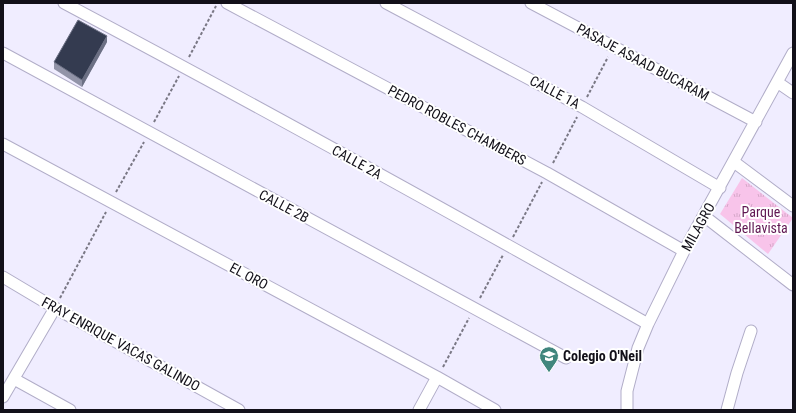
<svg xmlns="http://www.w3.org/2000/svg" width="796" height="413" viewBox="0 0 796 413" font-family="'Roboto Condensed',sans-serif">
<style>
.park{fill:url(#park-tufts)}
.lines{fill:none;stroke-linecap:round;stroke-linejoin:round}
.minor-casing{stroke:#b1adc8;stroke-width:13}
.path{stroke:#7a7885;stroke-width:2;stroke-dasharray:3 2;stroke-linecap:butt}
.minor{stroke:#fff;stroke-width:11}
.wall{fill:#9294a8}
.shaded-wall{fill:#6c7084}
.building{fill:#343b50;stroke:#6c7084}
.labels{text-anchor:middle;stroke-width:4;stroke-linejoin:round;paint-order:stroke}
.street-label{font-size:14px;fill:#121019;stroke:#fff}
.park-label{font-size:14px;fill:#601853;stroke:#fff}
.poi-label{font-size:14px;font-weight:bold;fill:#121019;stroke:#fff;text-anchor:start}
</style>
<defs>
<pattern id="park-tufts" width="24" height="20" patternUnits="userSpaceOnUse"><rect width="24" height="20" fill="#f8c4ea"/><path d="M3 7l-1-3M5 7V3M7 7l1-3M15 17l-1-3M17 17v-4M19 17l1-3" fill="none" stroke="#d4a7c8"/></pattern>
</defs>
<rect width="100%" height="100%" fill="#f0edff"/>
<path class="park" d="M 742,178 L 793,218 L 768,254 L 720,214 Z"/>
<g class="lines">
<defs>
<path id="minor" d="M 64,3 C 260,107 455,215 648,324
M 227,3 L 547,173 L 684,251
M 386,3 L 582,107 L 720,188
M 531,3 L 756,122
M 3,53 L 566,358
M 777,82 L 793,93
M 3,144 L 437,377 L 495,410
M 734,162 L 793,206
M 704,216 L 793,285
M 3,277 L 55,308 L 239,410
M 14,379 L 70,410
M 3,397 L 55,308
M 419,410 L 437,377
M 627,410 L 627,391 L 638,348 L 648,324 L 684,251 L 793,53
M 727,410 L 737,373 L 751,331"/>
</defs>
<use href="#minor" class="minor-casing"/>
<path class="path" d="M 189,57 L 216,6
M 587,97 L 608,57
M 154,122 L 179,76
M 553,163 L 577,117
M 116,192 L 144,142
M 513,237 L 542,182
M 60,298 L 106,212
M 480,298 L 503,255
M 443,367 L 469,318"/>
<use href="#minor" class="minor"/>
</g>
<path class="wall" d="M 107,42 L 82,87 L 54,69 L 54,62 Z"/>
<path class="shaded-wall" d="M 107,36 L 107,42 L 82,87 L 82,80 Z"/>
<path class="building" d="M 78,20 L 107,36 L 82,80 L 54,62 Z"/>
<defs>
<symbol id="school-pin" viewBox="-11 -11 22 30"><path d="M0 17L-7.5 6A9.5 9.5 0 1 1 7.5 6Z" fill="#40867d" stroke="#fff"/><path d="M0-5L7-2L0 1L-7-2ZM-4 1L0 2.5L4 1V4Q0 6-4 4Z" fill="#fff"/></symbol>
</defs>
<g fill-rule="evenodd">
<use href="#school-pin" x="538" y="345" width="22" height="30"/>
</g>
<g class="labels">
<g class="street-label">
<text transform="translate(643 62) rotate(28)" y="5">PASAJE ASAAD BUCARAM</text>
<text transform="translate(555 92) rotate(28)" y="5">CALLE 1A</text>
<text transform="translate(457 125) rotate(28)" y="5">PEDRO ROBLES CHAMBERS</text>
<text transform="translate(357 162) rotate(29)" y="5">CALLE 2A</text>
<text transform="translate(284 206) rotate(28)" y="5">CALLE 2B</text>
<text transform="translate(698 227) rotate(-61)" y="5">MILAGRO</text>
<text transform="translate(249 276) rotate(28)" y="5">EL ORO</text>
<text transform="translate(121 344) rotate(29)" y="5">FRAY ENRIQUE VACAS GALINDO</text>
</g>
<g class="park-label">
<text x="761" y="217">Parque<tspan x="761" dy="16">Bellavista</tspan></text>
</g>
<g class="poi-label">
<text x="563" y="361">Colegio O'Neil</text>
</g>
</g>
<rect width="796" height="413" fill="none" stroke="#121019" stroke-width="8"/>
</svg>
